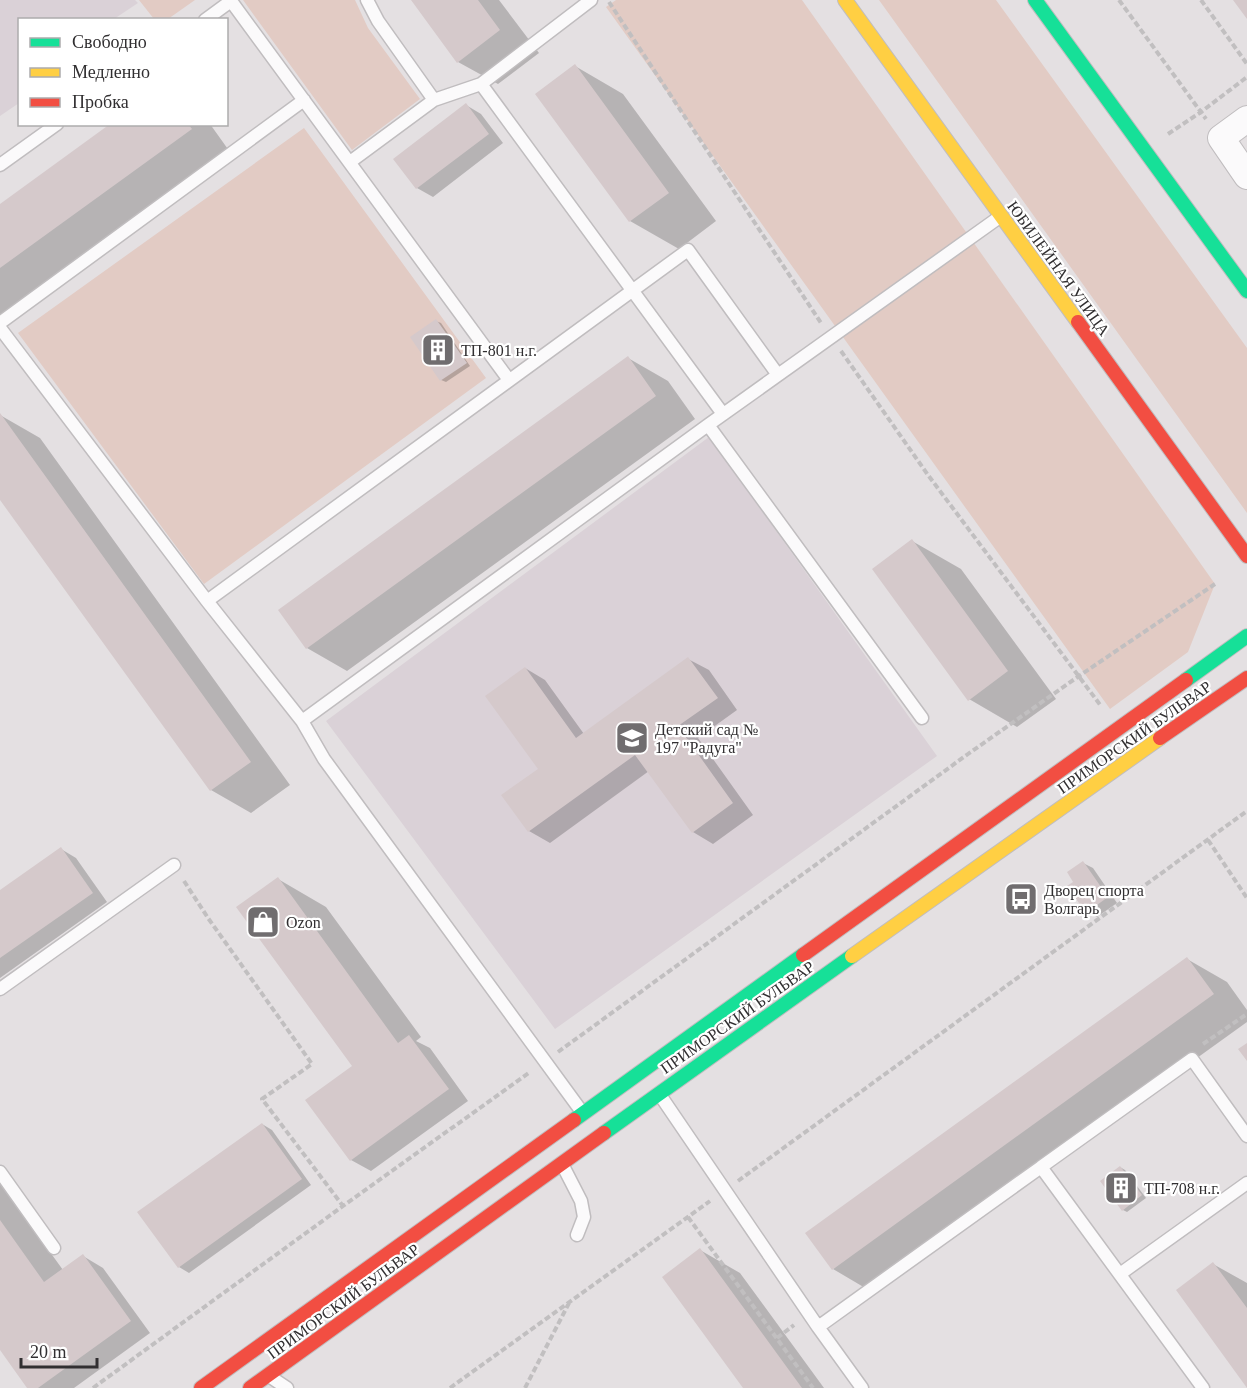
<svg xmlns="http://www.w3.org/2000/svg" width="1247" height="1388" viewBox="0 0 1247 1388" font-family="'Times New Roman',serif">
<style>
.built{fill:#dad1d7}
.green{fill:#e2cbc4}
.shadow{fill:#0003}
.building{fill:#d5c9cb}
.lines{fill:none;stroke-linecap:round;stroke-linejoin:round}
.lane-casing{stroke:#c0bdbf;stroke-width:15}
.street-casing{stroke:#c0bdbf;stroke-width:28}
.fast-casing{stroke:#c0bdbf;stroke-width:16}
.slow-casing{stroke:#c0bdbf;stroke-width:16}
.jam-casing{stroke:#c0bdbf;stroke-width:16}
.path{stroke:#c1bfc0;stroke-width:4;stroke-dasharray:6 3;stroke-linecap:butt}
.lane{stroke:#fbfafb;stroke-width:12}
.street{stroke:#fbfafb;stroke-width:26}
.fast{stroke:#16e098;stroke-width:14}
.slow{stroke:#ffcf43;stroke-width:14}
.jam{stroke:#f24e42;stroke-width:14}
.labels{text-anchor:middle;stroke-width:4.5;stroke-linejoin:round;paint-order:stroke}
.street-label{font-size:16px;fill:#312f31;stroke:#fff}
.poi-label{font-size:16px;fill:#312f31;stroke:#fff;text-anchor:start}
</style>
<rect width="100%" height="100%" fill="#e4e0e2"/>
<path class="built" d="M 0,0 L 135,0 L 138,3 L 114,19 L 20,20 L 19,103 L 0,116 Z
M 709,437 L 937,756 L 555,1029 L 326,721 Z"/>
<path class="green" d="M 139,0 L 195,0 L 168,19 L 154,19 Z
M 243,0 L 355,0 L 368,28 L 420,99 L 352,150 Z
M 616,0 L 802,0 L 1215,584 L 1188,652 L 1110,709 L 606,7 Z
M 879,0 L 996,0 L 1247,348 L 1247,513 Z
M 304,128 L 486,378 L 204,584 L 18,333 Z"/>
<path class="shadow" d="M 412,0 L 499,0 L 539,53 L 498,84 L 458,62 Z
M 575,66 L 623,94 L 716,221 L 679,249 L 630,221 Z
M 466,105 L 481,114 L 503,143 L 433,197 L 417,188 L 395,160 Z
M 113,124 L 210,124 L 230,152 L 0,319 L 0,206 Z
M 436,321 L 441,323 L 470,366 L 446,382 L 441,380 Z
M 628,358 L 668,381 L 695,419 L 347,671 L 307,648 L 280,610 Z
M 0,415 L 40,438 L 290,785 L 251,813 L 211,790 L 0,497 Z
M 912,541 L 961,569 L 1056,699 L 1017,727 L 969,699 Z
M 688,659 L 709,670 L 737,710 L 698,738 L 753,815 L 713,844 L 693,832 L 649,771 L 550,843 L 529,831 L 540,769 L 525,668 L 545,680 L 584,734 Z
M 61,849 L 76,858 L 107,902 L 0,978 L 0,892 Z
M 1083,863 L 1093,868 L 1117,903 L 1097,917 L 1087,912 L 1075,882 Z
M 278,879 L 326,907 L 421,1037 L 416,1041 L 430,1048 L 468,1101 L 371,1171 L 351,1160 L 354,1066 Z
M 1187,959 L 1227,982 L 1247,1010 L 1247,1022 L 872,1292 L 833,1269 Z
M 262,1124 L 272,1130 L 311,1185 L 189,1273 L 179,1267 Z
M 1120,1167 L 1125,1170 L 1146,1198 L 1127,1212 L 1123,1210 Z
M 0,1183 L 63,1270 L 83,1256 L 103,1268 L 150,1333 L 74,1388 L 29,1388 L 0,1348 Z
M 700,1250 L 740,1273 L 824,1388 L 745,1388 Z
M 1213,1264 L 1247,1283 L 1247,1385 Z"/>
<path class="building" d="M 411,0 L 478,0 L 500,30 L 457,63 Z
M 1233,0 L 1247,0 L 1247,19 Z
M 575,64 L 669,193 L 629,222 L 535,94 Z
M 466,103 L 489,134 L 416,189 L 393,159 Z
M 110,124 L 188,124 L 192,129 L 0,268 L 0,204 Z
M 436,319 L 467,363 L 440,381 L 410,337 Z
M 628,356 L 656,396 L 306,649 L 278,610 Z
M 0,413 L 251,762 L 210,791 L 0,500 Z
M 912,539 L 1008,671 L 968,701 L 872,569 Z
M 688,657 L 718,698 L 678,726 L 733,803 L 692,833 L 635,755 L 528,832 L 501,795 L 538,769 L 485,696 L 525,667 L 576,738 Z
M 61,847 L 93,893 L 0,958 L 0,890 Z
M 1083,861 L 1108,897 L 1086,913 L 1067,886 L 1073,882 L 1067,872 Z
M 278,877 L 398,1043 L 409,1035 L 449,1089 L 350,1161 L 305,1100 L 352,1066 L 236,907 Z
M 1187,957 L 1214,994 L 832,1270 L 805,1233 Z
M 1247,1043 L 1247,1061 L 1238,1049 Z
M 262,1123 L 302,1179 L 178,1268 L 137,1212 Z
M 1120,1166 L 1142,1195 L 1122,1211 L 1100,1181 Z
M 0,1220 L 44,1282 L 83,1254 L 131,1321 L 38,1388 L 27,1388 L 0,1350 Z
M 700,1248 L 802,1388 L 743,1388 L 662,1277 Z
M 1213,1262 L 1247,1308 L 1247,1388 L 1176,1290 Z"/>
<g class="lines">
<defs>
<path id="lane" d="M 367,0 L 378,21 L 434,100
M 205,20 L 231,1 L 509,380
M 481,84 L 723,414
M 350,162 L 434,100 L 481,84 L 591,0
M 0,165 L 57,124
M 0,323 L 304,100
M 0,328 L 207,601 L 302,721 L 324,759 L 354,800 L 582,1112
M 708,425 L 922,718
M 207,601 L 688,250 L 778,375
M 302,721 L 708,425 L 1001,216
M 0,989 L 174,865
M 660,1095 L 818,1327
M 562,1164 L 581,1201 L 584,1217 L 577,1235
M 1041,1167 L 1192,1059 L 1247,1136
M 0,1172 L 54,1248
M 1120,1274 L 1247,1183
M 269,1376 L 287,1388
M 862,1388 L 818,1327 L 1041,1167 L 1203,1388"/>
<path id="street" d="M 1247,119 L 1221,138 L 1247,176"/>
<path id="fast" d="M 1035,0 L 1247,291
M 1186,680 L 1247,636
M 574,1120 L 803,955
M 604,1133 L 852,956"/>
<path id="slow" d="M 845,0 L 1078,322
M 852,956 L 1160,738"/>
<path id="jam" d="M 1078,322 L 1247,556
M 1160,738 L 1247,678
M 803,955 L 1186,680
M 201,1388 L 574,1120
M 250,1388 L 604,1133"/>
</defs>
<use href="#lane" class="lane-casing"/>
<use href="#street" class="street-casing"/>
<use href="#fast" class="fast-casing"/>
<use href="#slow" class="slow-casing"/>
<use href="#jam" class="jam-casing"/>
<path class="path" d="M 1119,0 L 1206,119
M 1201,0 L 1247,64
M 609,2 L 821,323
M 1168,134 L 1201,112 L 1247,77
M 841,351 L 928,475 L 1101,706
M 1208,840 L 1247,898
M 184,881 L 208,918 L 312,1064 L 262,1099 L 343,1206
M 1203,1044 L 1247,1014
M 558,1052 L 968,754 L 1079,676 L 1215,584
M 738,1181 L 1247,811
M 688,1217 L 813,1388
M 777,1338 L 794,1325
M 93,1388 L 343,1206 L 530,1072
M 450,1388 L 710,1201
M 525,1388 L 569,1303"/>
<use href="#lane" class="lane"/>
<use href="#street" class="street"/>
<use href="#fast" class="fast"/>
<use href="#slow" class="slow"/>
<use href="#jam" class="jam"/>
</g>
<defs>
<symbol id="building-square" viewBox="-11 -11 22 22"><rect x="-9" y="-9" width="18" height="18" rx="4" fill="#706d6f" stroke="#fff"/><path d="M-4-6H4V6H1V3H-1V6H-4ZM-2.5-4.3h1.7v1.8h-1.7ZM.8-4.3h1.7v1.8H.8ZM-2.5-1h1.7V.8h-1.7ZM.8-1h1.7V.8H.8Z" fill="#fff"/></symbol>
<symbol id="school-square" viewBox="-11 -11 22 22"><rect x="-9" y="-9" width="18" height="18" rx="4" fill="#706d6f" stroke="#fff"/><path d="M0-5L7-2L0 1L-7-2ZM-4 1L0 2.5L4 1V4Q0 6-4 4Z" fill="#fff"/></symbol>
<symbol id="bus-square" viewBox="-11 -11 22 22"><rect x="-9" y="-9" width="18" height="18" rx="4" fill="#706d6f" stroke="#fff"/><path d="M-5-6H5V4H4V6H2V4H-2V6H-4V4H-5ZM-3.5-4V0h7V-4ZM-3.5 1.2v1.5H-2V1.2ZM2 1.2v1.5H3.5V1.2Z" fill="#fff"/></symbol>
<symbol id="shop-square" viewBox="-11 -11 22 22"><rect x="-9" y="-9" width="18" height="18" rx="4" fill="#706d6f" stroke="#fff"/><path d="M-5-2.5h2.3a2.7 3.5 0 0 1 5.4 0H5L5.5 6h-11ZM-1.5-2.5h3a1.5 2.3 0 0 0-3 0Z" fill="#fff"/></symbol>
</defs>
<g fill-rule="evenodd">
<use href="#building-square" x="419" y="331" width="38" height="38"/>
<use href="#school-square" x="613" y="719" width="38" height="38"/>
<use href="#bus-square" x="1002" y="880" width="38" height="38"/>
<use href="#shop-square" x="244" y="903" width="38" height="38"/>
<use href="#building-square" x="1102" y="1169" width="38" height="38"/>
</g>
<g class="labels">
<g class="street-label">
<text transform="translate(1059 268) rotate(54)" y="6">ЮБИЛЕЙНАЯ УЛИЦА</text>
<text transform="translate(1134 737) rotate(-35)" y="6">ПРИМОРСКИЙ БУЛЬВАР</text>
<text transform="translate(737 1017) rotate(-35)" y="6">ПРИМОРСКИЙ БУЛЬВАР</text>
<text transform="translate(343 1301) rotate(-36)" y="6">ПРИМОРСКИЙ БУЛЬВАР</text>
</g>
<g class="poi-label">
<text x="461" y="356">ТП-801 н.г.</text>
<text x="655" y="735">Детский сад №<tspan x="655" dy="18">197 "Радуга"</tspan></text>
<text x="1044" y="896">Дворец спорта<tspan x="1044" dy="18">Волгарь</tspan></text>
<text x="286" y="928">Ozon</text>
<text x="1144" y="1194">ТП-708 н.г.</text>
</g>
</g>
<rect x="18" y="18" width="210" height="108" fill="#ffffff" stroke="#adacad" stroke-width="1.5"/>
<rect x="30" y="38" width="30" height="9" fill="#16e098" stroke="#adacad" stroke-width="1.5"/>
<text x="72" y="48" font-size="18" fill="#312f31">Свободно</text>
<rect x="30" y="68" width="30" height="9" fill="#ffcf43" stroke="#adacad" stroke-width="1.5"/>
<text x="72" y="78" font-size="18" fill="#312f31">Медленно</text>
<rect x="30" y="98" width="30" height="9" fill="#f24e42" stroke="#adacad" stroke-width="1.5"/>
<text x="72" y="108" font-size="18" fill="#312f31">Пробка</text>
<path d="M21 1358v9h76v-9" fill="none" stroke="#312f31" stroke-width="3"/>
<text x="30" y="1358" font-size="18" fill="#312f31" stroke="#ffffff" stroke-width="4.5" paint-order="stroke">20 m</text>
</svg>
